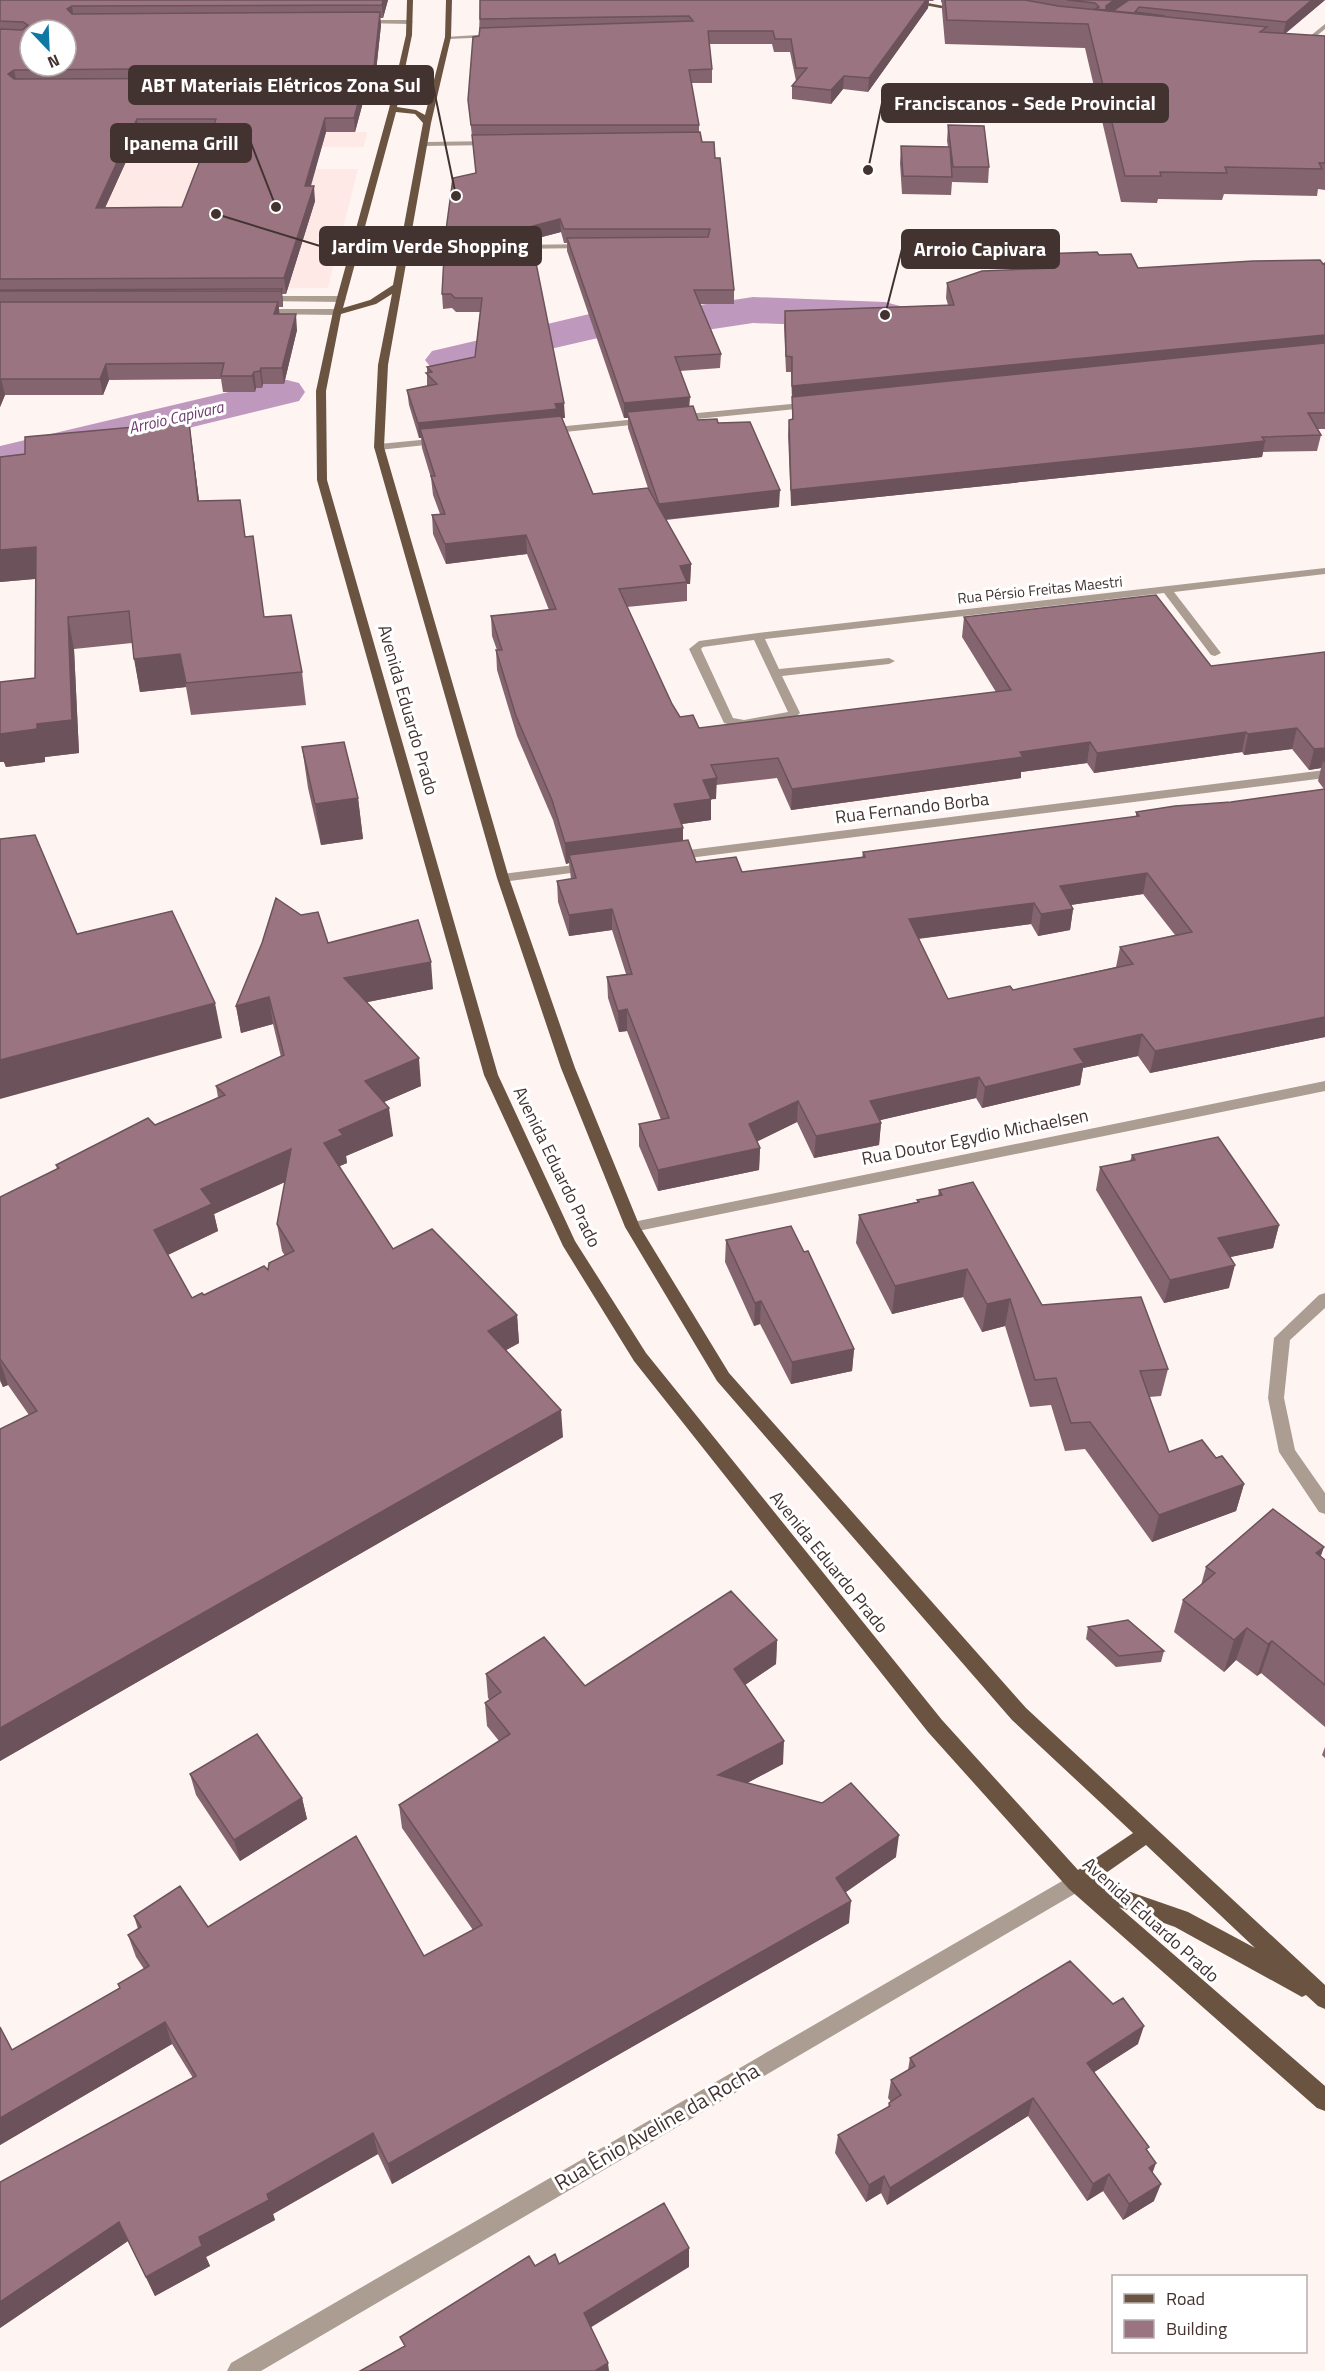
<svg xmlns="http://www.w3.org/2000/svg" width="1325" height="2371" viewBox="0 0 1325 2371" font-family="'Titillium Web',sans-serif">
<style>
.built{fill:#fee9e6}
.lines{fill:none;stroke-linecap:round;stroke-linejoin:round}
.river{fill:#bf98be;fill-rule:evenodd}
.minor{fill:#ab9d92;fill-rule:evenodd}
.major{fill:#6a5441;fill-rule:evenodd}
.wall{fill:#84656f;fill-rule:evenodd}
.shaded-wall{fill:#6c525a}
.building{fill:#9a7581;stroke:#6c525a;stroke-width:1.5;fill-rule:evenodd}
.labels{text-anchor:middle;stroke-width:6;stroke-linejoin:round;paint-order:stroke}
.far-street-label{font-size:15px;fill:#433330;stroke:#fff}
.far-water-label{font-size:16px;font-style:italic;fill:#6d3c6e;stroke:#fff}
.street-label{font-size:18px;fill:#433330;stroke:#fff}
.near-street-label{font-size:21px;fill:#433330;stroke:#fff}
.leader{fill:none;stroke:#433330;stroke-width:2}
.callout-dot{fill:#433330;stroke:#fff;stroke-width:2}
.callout{fill:#433330;stroke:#433330;stroke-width:2}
.callout-label{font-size:20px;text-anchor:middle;font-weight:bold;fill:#fff}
</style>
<rect width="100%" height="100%" fill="#fef5f3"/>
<path class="built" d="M 367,132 L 364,147 L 308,147 L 302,169 L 358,169 L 328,288 L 190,289 L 82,223 L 102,181 L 119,181 L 123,170 L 50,171 L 70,134 Z"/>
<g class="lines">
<path class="river" d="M 753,297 L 885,302 L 900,306 L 906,315 L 900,324 L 885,328 L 753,323 L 667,336 L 598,338 L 447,373 L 432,369 L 425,360 L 432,351 L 598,312 L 667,310 Z
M 283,379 L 299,383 L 305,392 L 299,401 L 0,474 L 0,446 Z"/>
<path class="minor" d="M 362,20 L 410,20 L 413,22 L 410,24 L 360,23 Z
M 1325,24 L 1325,29 L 1308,43 L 1304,43 L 1304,41 Z
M 494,34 L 496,37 L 448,39 L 445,37 Z
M 347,85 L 398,85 L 402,87 L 398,89 L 344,89 Z
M 495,141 L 492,145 L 424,146 L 420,144 L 424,142 Z
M 591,244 L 591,248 L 588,248 L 513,249 L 509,247 L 513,245 Z
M 465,245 L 468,245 L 468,249 L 405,250 L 401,248 L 405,246 Z
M 264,296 L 342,296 L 346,299 L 342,302 L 261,301 L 261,297 Z
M 261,309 L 337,309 L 341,312 L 337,315 L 258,314 L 257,312 Z
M 812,402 L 817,405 L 815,407 L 677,421 L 672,418 L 677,415 Z
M 647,418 L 650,419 L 650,423 L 546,434 L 541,431 L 546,428 Z
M 441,438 L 446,441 L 444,443 L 379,450 L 374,447 L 379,444 Z
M 1325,568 L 1325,574 L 1174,592 L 1221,653 L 1215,656 L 1211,655 L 1164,593 L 765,639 L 779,669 L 889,658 L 895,661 L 889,664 L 782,676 L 800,713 C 787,728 742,728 724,723 L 689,649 L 699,641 L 758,633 ZM 754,640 L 788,712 L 744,720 L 733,718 L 701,649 L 703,647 Z
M 1325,770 L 1325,778 L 673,860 L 667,856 L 673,852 Z
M 590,863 L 594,864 L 594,870 L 503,882 L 497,878 L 503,874 Z
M 1325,1081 L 1325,1091 L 633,1232 L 625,1227 L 633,1222 Z
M 1325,1293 L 1325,1308 L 1290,1340 L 1284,1398 L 1295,1450 L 1325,1493 L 1325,1514 L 1319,1512 L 1279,1452 L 1268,1398 L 1274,1338 L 1319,1295 Z
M 1076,1873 L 1083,1875 L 1086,1882 L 1083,1889 L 261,2371 L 227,2371 L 231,2363 Z"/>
<path class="major" d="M 407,0 L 413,0 L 412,35 L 397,107 L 416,110 L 425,115 L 445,37 L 446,0 L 452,0 L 451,37 L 431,123 L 388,365 L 384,447 L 509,878 L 575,1068 L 640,1227 L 729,1373 L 1026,1708 L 1325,1985 L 1325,2009 L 1318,2006 L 1306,1995 L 1302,1997 L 1175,1927 L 1119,1907 L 1325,2086 L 1325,2111 L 1317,2108 L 1069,1889 L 928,1732 L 634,1361 L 563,1246 L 484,1075 L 317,480 L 316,391 L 333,312 L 389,109 L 406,35 ZM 396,112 L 415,114 L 423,123 L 393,285 L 370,300 L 343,308 ZM 392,294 L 378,365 L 374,447 L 497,878 L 561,1068 L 625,1227 L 717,1381 L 1012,1720 L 1133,1833 L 1078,1870 L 942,1720 L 646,1353 L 575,1241 L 498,1075 L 327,480 L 326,391 L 341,314 L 376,304 ZM 1146,1845 L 1255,1948 L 1188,1912 L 1096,1880 Z
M 897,0 L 912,0 L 965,10 L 962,12 Z"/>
</g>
<path class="wall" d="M 0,0 L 388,0 L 383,18 L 380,18 L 381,25 L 375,81 L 365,81 L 366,91 L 355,132 L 326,132 L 311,186 L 315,201 L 286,294 L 282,294 L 283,304 L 283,307 L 279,307 L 279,314 L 297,330 L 284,384 L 263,384 L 262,388 L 256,388 L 255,392 L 223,392 L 221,379 L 109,380 L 103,395 L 5,395 L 0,407 ZM 139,133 L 210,133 L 182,207 L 105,208 Z
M 480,0 L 934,0 L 933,1 L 929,1 L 928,8 L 868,92 L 843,89 L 831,104 L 792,99 L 792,86 L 796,81 L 790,52 L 774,52 L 772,44 L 709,44 L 712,69 L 712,83 L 691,83 L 699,125 L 699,132 L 702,142 L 715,158 L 734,290 L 734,304 L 700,304 L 721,354 L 720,368 L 680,371 L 689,406 L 698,420 L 718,423 L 779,507 L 666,520 L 691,564 L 690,584 L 687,584 L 687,601 L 627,607 L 672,704 L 680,717 L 699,728 L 996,692 L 962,637 L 964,617 L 1211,666 L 1325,652 L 1325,1037 L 1150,1073 L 1138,1056 L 1083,1068 L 1080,1085 L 982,1108 L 976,1098 L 880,1120 L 881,1123 L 879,1145 L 814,1158 L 797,1122 L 757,1141 L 760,1148 L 759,1170 L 658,1191 L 639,1146 L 639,1124 L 661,1120 L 627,1031 L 619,1032 L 608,998 L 607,977 L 626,974 L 612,930 L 569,936 L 558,902 L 557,881 L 571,879 L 569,863 L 566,864 L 553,820 L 517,736 L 497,670 L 496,650 L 497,650 L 492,636 L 491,616 L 549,610 L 527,554 L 446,564 L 433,534 L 432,515 L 440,514 L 433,495 L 431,478 L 422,448 L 421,438 L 419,438 L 409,405 L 407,390 L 427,386 L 427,367 L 475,357 L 480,312 L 456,312 L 452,308 L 443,309 L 442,294 L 446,238 L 446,230 L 476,173 L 468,100 L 479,36 ZM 561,232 L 564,243 L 567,243 L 567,251 L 624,418 L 628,418 L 628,428 L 648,488 L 593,494 L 562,418 L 565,418 L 531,240 ZM 1292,749 L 1309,770 L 1321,768 L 1318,781 L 1324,789 L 1231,802 L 1136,812 L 1136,817 L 863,852 L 862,858 L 742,872 L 696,862 L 683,841 L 682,824 L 711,820 L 711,799 L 716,799 L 716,785 L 777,778 L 791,810 L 1021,778 L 1021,772 L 1087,763 L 1094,773 L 1242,752 L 1244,755 ZM 1143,894 L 1175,935 L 1120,947 L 1116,967 L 1013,990 L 948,999 L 918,939 L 1031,924 L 1038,936 L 1070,930 L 1073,909 L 1071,905 Z
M 941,0 L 1325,0 L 1285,34 L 1325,36 L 1325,190 L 1318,189 L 1317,196 L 1224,194 L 1222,200 L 1158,199 L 1157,203 L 1121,202 L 1085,48 L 945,44 L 942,10 L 942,3 L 941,2 Z
M 948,125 L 989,167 L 988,183 L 952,182 L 951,195 L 902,194 L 900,163 L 901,146 L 948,147 L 947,141 Z
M 1041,254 L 1099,255 L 1138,268 L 1325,263 L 1325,429 L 1317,429 L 1321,435 L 1317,451 L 1263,452 L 1262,457 L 791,506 L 788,435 L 789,420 L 792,419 L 792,402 L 791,372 L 786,372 L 784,326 L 785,311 L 948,305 L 946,298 L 947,283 L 1040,269 Z
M 189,422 L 199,501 L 245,537 L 264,617 L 302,672 L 306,705 L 191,715 L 186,687 L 140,692 L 132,643 L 74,649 L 79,753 L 45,757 L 45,762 L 6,767 L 4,762 L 0,762 L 0,682 L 35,678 L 36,579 L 0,582 L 0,457 L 25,454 Z
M 302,747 L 358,798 L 363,839 L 321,845 L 308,788 Z
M 328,943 L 433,989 L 367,1002 L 421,1086 L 384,1102 L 393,1136 L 346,1156 L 347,1163 L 339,1166 L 393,1249 L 517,1315 L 519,1343 L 506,1350 L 563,1437 L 0,1761 L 0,1429 L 29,1415 L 8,1385 L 3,1387 L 0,1381 L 0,1197 L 57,1169 L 56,1165 L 155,1125 L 218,1097 L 216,1086 L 281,1057 L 273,1024 L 241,1033 L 236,1006 ZM 285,1182 L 277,1224 L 282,1251 L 285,1256 L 268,1270 L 204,1295 L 192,1298 L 168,1255 L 218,1231 L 214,1214 Z
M 1132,1155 L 1279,1225 L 1273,1248 L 1230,1257 L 1229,1288 L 1164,1303 L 1096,1190 L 1100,1167 L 1130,1161 Z
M 939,1190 L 1042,1305 L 1168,1369 L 1161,1396 L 1149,1397 L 1169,1452 L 1216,1458 L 1244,1484 L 1236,1511 L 1152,1542 L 1085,1449 L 1065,1451 L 1051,1405 L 1030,1407 L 1005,1326 L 982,1332 L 963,1297 L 892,1314 L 856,1243 L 859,1215 L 917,1202 L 917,1200 L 938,1196 Z
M 726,1240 L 854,1349 L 852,1371 L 791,1384 L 760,1324 L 754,1326 L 725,1262 Z
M 1321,1556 L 1325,1560 L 1325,1727 L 1261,1673 L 1257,1676 L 1236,1660 L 1224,1672 L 1174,1632 L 1183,1600 L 1201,1585 L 1206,1567 Z
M 1088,1627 L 1164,1651 L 1161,1662 L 1116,1667 L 1086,1639 Z
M 777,1640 L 776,1664 L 745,1685 L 783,1764 L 747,1783 L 896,1857 L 846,1892 L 849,1923 L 392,2184 L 378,2154 L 273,2214 L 275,2220 L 206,2257 L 210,2266 L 155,2296 L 128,2241 L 0,2328 L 0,2182 L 193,2078 L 172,2044 L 0,2145 L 0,2027 L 12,2050 L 120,1988 L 144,1969 L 136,1957 L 128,1935 L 138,1929 L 134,1916 L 208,1927 L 424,1956 L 473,1930 L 402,1828 L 399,1805 L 499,1741 L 487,1726 L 485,1703 L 490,1700 L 488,1698 L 486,1674 L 585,1686 Z
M 1325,1747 L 1325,1758 L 1322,1755 Z
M 190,1774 L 302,1798 L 307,1819 L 240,1861 L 196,1795 Z
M 1138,2044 L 1094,2072 L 1148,2151 L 1153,2172 L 1154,2201 L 1123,2220 L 1103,2191 L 1087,2201 L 1028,2116 L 887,2205 L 881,2193 L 866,2202 L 835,2153 L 838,2135 L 888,2107 L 889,2103 L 891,2102 L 888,2098 L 891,2080 L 908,2070 L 910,2058 Z"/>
<path class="shaded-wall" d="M 383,0 L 388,0 L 383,18 L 382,5 Z
M 926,0 L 929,0 L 928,8 L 868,92 L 869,78 Z
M 1114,0 L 1130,0 L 1111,14 L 1105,13 L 1106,6 Z
M 1312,0 L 1325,0 L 1283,35 L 1286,22 Z
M 72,6 L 74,19 L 67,9 Z
M 380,12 L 381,25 L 375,81 L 374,67 Z
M 14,70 L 17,84 L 8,74 Z
M 844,76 L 843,89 L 831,104 L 831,90 Z
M 365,78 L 366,91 L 355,132 L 354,118 Z
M 325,118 L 326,132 L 306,201 L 305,186 Z
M 137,119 L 139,133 L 98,223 L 96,208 Z
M 314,186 L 315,201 L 286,294 L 284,278 Z
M 560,219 L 561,232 L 530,240 L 529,227 Z
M 282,289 L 283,304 L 283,307 L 281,291 Z
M 278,302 L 280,317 L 274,314 Z
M 296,314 L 297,330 L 284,384 L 282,368 Z
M 1325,335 L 1325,350 L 792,402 L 792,386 Z
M 106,364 L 109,380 L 103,395 L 100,379 Z
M 261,368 L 263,384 L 262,388 L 260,371 Z
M 254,372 L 256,388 L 255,392 L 252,376 Z
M 1,379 L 5,395 L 0,407 L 0,382 Z
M 690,397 L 689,412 L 627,412 L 628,418 L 624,418 L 624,403 Z
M 564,403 L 565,418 L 420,429 L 421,438 L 419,438 L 418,423 Z
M 189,422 L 193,452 L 203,531 L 198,501 Z
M 1265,441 L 1262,457 L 791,506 L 791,490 Z
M 780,490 L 779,507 L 659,520 L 659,504 Z
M 526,535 L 527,554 L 446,564 L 445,544 Z
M 36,547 L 43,578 L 0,582 L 0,550 Z
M 691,564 L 690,584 L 687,584 L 687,582 L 680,566 Z
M 68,617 L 74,649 L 79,753 L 45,757 L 45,762 L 6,767 L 4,762 L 0,762 L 0,734 L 37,724 Z
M 180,654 L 186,687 L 140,692 L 134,659 Z
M 1297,728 L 1292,749 L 1244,755 L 1248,734 Z
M 1246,732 L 1242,752 L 1094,773 L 1097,753 Z
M 1090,742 L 1087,763 L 1021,772 L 1021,778 L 791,810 L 792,789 L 1020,752 Z
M 1325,748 L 1325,763 L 1323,761 L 1321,768 L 1309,770 L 1314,749 Z
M 717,778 L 716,799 L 702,800 L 703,780 Z
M 358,798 L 363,839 L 321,845 L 315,804 Z
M 711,799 L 711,820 L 674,825 L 674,804 Z
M 683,828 L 683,849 L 569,855 L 569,863 L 566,864 L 565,843 Z
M 1147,873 L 1143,894 L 1057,907 L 1060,886 Z
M 1034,903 L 1031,924 L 907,940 L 909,919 Z
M 612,909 L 612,930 L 569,936 L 569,915 Z
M 1073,909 L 1070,930 L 1038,936 L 1041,914 Z
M 431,962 L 433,989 L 348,1006 L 344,978 Z
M 269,997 L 273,1024 L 241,1033 L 236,1006 Z
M 215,1003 L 222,1038 L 0,1099 L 0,1060 Z
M 627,1009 L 627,1031 L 619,1032 L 618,1011 Z
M 1325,1017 L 1325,1037 L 1150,1073 L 1155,1051 Z
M 1142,1034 L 1138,1056 L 1083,1068 L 1080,1085 L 982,1108 L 985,1087 L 1074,1049 Z
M 419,1058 L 421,1086 L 368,1109 L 365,1081 Z
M 979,1077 L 976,1098 L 868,1123 L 870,1101 Z
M 798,1101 L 797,1122 L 748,1146 L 749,1124 Z
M 389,1108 L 393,1136 L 346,1156 L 347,1163 L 329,1171 L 324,1143 L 339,1130 Z
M 881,1123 L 879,1145 L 814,1158 L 816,1136 Z
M 760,1148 L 759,1170 L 658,1191 L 658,1170 Z
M 291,1149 L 296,1177 L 214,1214 L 218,1231 L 161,1258 L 154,1230 L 201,1189 Z
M 1279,1225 L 1273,1248 L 1212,1261 L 1218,1238 Z
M 1235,1265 L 1229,1288 L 1164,1303 L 1170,1280 Z
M 967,1269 L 963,1297 L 892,1314 L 895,1286 Z
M 1010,1299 L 1005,1326 L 982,1332 L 987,1304 Z
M 761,1301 L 760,1324 L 754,1326 L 755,1303 Z
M 517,1315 L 519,1343 L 490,1359 L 488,1331 Z
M 854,1349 L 852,1371 L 791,1384 L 792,1362 Z
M 0,1361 L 8,1385 L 3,1387 L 0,1378 Z
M 561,1410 L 563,1437 L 0,1761 L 0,1728 Z
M 1244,1484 L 1236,1511 L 1152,1542 L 1159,1515 Z
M 1324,1547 L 1313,1579 L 1316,1553 Z
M 1247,1628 L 1236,1660 L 1224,1672 L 1234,1640 Z
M 777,1640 L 776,1664 L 733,1693 L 734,1669 Z
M 1272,1641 L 1261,1673 L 1257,1676 L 1268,1644 Z
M 784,1741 L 783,1764 L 717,1799 L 718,1775 Z
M 302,1798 L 307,1819 L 240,1861 L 234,1840 Z
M 899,1835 L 896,1857 L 833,1901 L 836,1878 Z
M 851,1901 L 849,1923 L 392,2184 L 388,2164 Z
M 165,2022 L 172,2044 L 0,2145 L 0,2118 Z
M 1144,2026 L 1138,2044 L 1082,2080 L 1087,2063 Z
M 1033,2098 L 1028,2116 L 887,2205 L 890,2188 Z
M 373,2133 L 378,2154 L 273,2214 L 275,2220 L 206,2257 L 210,2266 L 155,2296 L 146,2277 L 199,2237 L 267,2194 Z
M 1156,2163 L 1150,2180 L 1149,2168 Z
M 1109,2174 L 1103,2191 L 1087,2201 L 1093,2184 Z
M 884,2176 L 881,2193 L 866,2202 L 869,2185 Z
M 1161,2184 L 1154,2201 L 1123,2220 L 1129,2204 Z
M 119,2222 L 128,2241 L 0,2328 L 0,2302 Z
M 689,2248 L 689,2267 L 585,2331 L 584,2313 Z
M 608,2363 L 609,2371 L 595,2371 Z"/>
<path class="building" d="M 0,0 L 383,0 L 382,5 L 72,6 L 67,9 L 72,14 L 380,12 L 374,67 L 14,70 L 8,74 L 14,79 L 365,78 L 354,118 L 325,118 L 305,186 L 314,186 L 284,278 L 0,279 L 0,29 L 22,30 L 28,25 L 23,22 L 0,21 ZM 30,30 L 66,30 L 66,66 L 30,66 ZM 137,119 L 216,119 L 182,207 L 96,208 Z
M 480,0 L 926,0 L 869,78 L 844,76 L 831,90 L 792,86 L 807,68 L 796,68 L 791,39 L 775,39 L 773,31 L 708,31 L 712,69 L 689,70 L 699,125 L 471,125 L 468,100 L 473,37 L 479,36 L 480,28 L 693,21 L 689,16 L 480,19 Z
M 945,0 L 1025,0 L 1058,6 L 1267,27 L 1260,32 L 1325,36 L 1325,163 L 1319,163 L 1322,169 L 1225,167 L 1227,173 L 1160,172 L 1161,176 L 1125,176 L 1088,24 L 947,20 Z
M 1067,0 L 1114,0 L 1106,6 L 1106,10 L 1095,9 L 1099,7 L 1095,3 Z
M 1129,0 L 1312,0 L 1286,22 L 1139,7 L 1135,12 L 1165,16 L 1113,11 Z
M 948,125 L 984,126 L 989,167 L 953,167 Z
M 700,132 L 702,142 L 714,142 L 715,158 L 720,158 L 734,290 L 694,290 L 721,354 L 675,357 L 690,397 L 624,403 L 567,238 L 708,237 L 710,229 L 564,229 L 560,219 L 529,227 L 529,230 L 446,230 L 453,178 L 476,173 L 472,135 Z
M 901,146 L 950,147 L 952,177 L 903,176 Z
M 445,238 L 531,238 L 564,403 L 555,404 L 557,409 L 418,423 L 407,390 L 437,384 L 426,373 L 432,372 L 427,367 L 475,357 L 482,298 L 455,298 L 451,294 L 442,294 Z
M 1097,252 L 1099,255 L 1131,254 L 1138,268 L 1253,261 L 1320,260 L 1323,264 L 1325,263 L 1325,335 L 792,386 L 792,357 L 786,356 L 785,311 L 954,305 L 947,283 L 982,271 L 1054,268 L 1041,254 Z
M 282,289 L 281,291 L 0,291 L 0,290 Z
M 0,302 L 278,302 L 274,314 L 296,314 L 282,368 L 261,368 L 260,371 L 254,372 L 252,376 L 221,376 L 224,363 L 106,364 L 100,379 L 1,379 L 0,382 Z
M 1325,343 L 1325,413 L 1308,413 L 1321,435 L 1262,437 L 1265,441 L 791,490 L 789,420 L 793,419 L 792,397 Z
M 693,406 L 698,420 L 717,419 L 718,423 L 750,422 L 780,490 L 659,504 L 627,412 Z
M 561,416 L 593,494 L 648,488 L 691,564 L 680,566 L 687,582 L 619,589 L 672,704 L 680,717 L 693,715 L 699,728 L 1011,690 L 964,617 L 1156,595 L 1211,666 L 1325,652 L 1325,748 L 1314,749 L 1297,728 L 1248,734 L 1246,732 L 1097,753 L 1090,742 L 1020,752 L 1023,757 L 792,789 L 778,758 L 711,765 L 717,778 L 703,780 L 711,799 L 674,804 L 683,828 L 565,843 L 552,800 L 516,716 L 496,650 L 502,650 L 491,616 L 556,609 L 526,535 L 445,544 L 432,515 L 445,514 L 431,476 L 435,476 L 420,429 Z
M 189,422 L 198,501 L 240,500 L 245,537 L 253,536 L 264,617 L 291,615 L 302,672 L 186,683 L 180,654 L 134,659 L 129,611 L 68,617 L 72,720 L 37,724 L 37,729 L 0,734 L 0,682 L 35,678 L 36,547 L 0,550 L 0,457 L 25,454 L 25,437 Z
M 344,742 L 358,798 L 315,804 L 302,747 Z
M 1325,789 L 1325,1017 L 1155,1051 L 1142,1034 L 1074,1049 L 1084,1063 L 985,1087 L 979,1077 L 870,1101 L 881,1123 L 816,1136 L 798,1101 L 749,1124 L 760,1148 L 658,1170 L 639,1124 L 669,1118 L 627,1009 L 618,1011 L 607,977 L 632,974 L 612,909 L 569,915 L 557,881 L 576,878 L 569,855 L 688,840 L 696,862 L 736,857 L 742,872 L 865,857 L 863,852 L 1139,816 L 1136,812 L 1175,806 L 1231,802 ZM 1147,873 L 1192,932 L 1120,947 L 1133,964 L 1013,990 L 1010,986 L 948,999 L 909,919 L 1034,903 L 1041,914 L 1073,909 L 1060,886 Z
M 35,835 L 77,934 L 172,911 L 215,1003 L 0,1060 L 0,839 Z
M 276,898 L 301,915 L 318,912 L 328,943 L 418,920 L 431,962 L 344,978 L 419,1058 L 365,1081 L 389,1108 L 339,1130 L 343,1135 L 324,1143 L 393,1249 L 432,1229 L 517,1315 L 488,1331 L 561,1410 L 0,1728 L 0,1429 L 37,1411 L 0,1359 L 0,1197 L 59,1168 L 56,1165 L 148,1118 L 155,1125 L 225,1095 L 216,1086 L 284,1055 L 269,997 L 236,1006 L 262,943 ZM 291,1149 L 277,1224 L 294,1251 L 269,1263 L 268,1270 L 264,1266 L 204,1295 L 202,1293 L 192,1298 L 154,1230 L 212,1204 L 201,1189 Z
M 1218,1137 L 1279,1225 L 1218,1238 L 1235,1265 L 1170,1280 L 1100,1167 L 1135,1160 L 1132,1155 Z
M 973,1182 L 1042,1305 L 1141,1297 L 1168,1369 L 1140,1371 L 1169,1452 L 1202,1440 L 1216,1458 L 1222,1456 L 1244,1484 L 1159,1515 L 1090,1422 L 1071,1423 L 1056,1378 L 1035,1380 L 1010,1299 L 987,1304 L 967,1269 L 895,1286 L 859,1215 L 919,1202 L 917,1200 L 942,1195 L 939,1190 Z
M 791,1226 L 804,1252 L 808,1251 L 854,1349 L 792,1362 L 761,1301 L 755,1303 L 726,1240 Z
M 1273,1509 L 1324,1547 L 1316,1553 L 1325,1560 L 1325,1685 L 1272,1641 L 1268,1644 L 1247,1628 L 1234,1640 L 1183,1600 L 1215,1573 L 1206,1567 Z
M 731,1591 L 777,1640 L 734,1669 L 784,1741 L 718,1775 L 822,1803 L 851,1783 L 899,1835 L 836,1878 L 851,1901 L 388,2164 L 373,2133 L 267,2194 L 269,2200 L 199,2237 L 202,2246 L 146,2277 L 119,2222 L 0,2302 L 0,2182 L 196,2076 L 165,2022 L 0,2118 L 0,2027 L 12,2050 L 120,1988 L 118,1984 L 149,1966 L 128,1935 L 141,1927 L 134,1916 L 180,1886 L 208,1927 L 356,1836 L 424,1956 L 482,1925 L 399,1805 L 510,1734 L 485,1703 L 501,1692 L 486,1674 L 544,1637 L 585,1686 Z
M 1128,1620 L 1164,1651 L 1119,1656 L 1088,1627 Z
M 257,1734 L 302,1798 L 234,1840 L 190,1774 Z
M 1070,1961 L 1113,2004 L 1123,1998 L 1144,2026 L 1087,2063 L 1149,2147 L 1146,2149 L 1156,2163 L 1149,2168 L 1161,2184 L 1129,2204 L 1109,2174 L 1093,2184 L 1033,2098 L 890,2188 L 884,2176 L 869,2185 L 838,2135 L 890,2106 L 889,2103 L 901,2095 L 891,2080 L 915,2066 L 910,2058 Z
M 664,2203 L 689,2248 L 584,2313 L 608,2363 L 595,2371 L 360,2371 L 405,2346 L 400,2337 L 529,2256 L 535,2266 L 555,2254 L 559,2264 Z"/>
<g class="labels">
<g class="far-street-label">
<text transform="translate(1040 590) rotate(-6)" y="5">Rua Pérsio Freitas Maestri</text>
</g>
<g class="far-water-label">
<text transform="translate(176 417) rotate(-13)" y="6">Arroio Capivara</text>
</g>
<g class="street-label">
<text transform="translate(408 710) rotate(74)" y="6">Avenida Eduardo Prado</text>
<text transform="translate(912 808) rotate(-7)" y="6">Rua Fernando Borba</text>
<text transform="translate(975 1137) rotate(-11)" y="6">Rua Doutor Egydio Michaelsen</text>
<text transform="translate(557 1167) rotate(64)" y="6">Avenida Eduardo Prado</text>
<text transform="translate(829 1562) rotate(51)" y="6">Avenida Eduardo Prado</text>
<text transform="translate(1151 1920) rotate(42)" y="6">Avenida Eduardo Prado</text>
</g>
<g class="near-street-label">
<text transform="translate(657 2127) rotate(-30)" y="7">Rua Ênio Aveline da Rocha</text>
</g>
</g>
<path class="leader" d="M456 196L433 85M868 170L882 103M276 207L251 143M216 214L320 246M885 315L902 249"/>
<g class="callout-dot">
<circle cx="456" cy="196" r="6"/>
<circle cx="868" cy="170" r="6"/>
<circle cx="276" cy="207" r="6"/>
<circle cx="216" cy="214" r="6"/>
<circle cx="885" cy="315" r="6"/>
</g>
<g class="callout">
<rect x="129" y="66" width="304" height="38" rx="6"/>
<rect x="882" y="84" width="286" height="38" rx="6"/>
<rect x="111" y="124" width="140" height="38" rx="6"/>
<rect x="320" y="227" width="221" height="38" rx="6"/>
<rect x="902" y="230" width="157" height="38" rx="6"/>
</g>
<g class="callout-label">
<text x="281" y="92">ABT Materiais Elétricos Zona Sul</text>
<text x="1025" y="110">Franciscanos - Sede Provincial</text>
<text x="181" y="150">Ipanema Grill</text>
<text x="430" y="253">Jardim Verde Shopping</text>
<text x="980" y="256">Arroio Capivara</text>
</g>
<rect x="1112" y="2275" width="195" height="78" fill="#ffffff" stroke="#b4adac" stroke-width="1.5"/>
<rect x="1124" y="2294" width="30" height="9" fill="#6a5441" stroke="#b4adac" stroke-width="1.5"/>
<text x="1166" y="2305" font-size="18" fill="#433330">Road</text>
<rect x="1124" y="2320" width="30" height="18" fill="#9a7581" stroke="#b4adac" stroke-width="1.5"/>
<text x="1166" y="2335" font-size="18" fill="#433330">Building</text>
<g transform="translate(48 48) rotate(157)"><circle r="28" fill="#ffffff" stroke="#b4adac" stroke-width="1.5"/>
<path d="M0-4.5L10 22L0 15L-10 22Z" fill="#0f79a4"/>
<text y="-9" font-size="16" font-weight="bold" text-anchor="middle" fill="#433330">N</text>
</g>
</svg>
